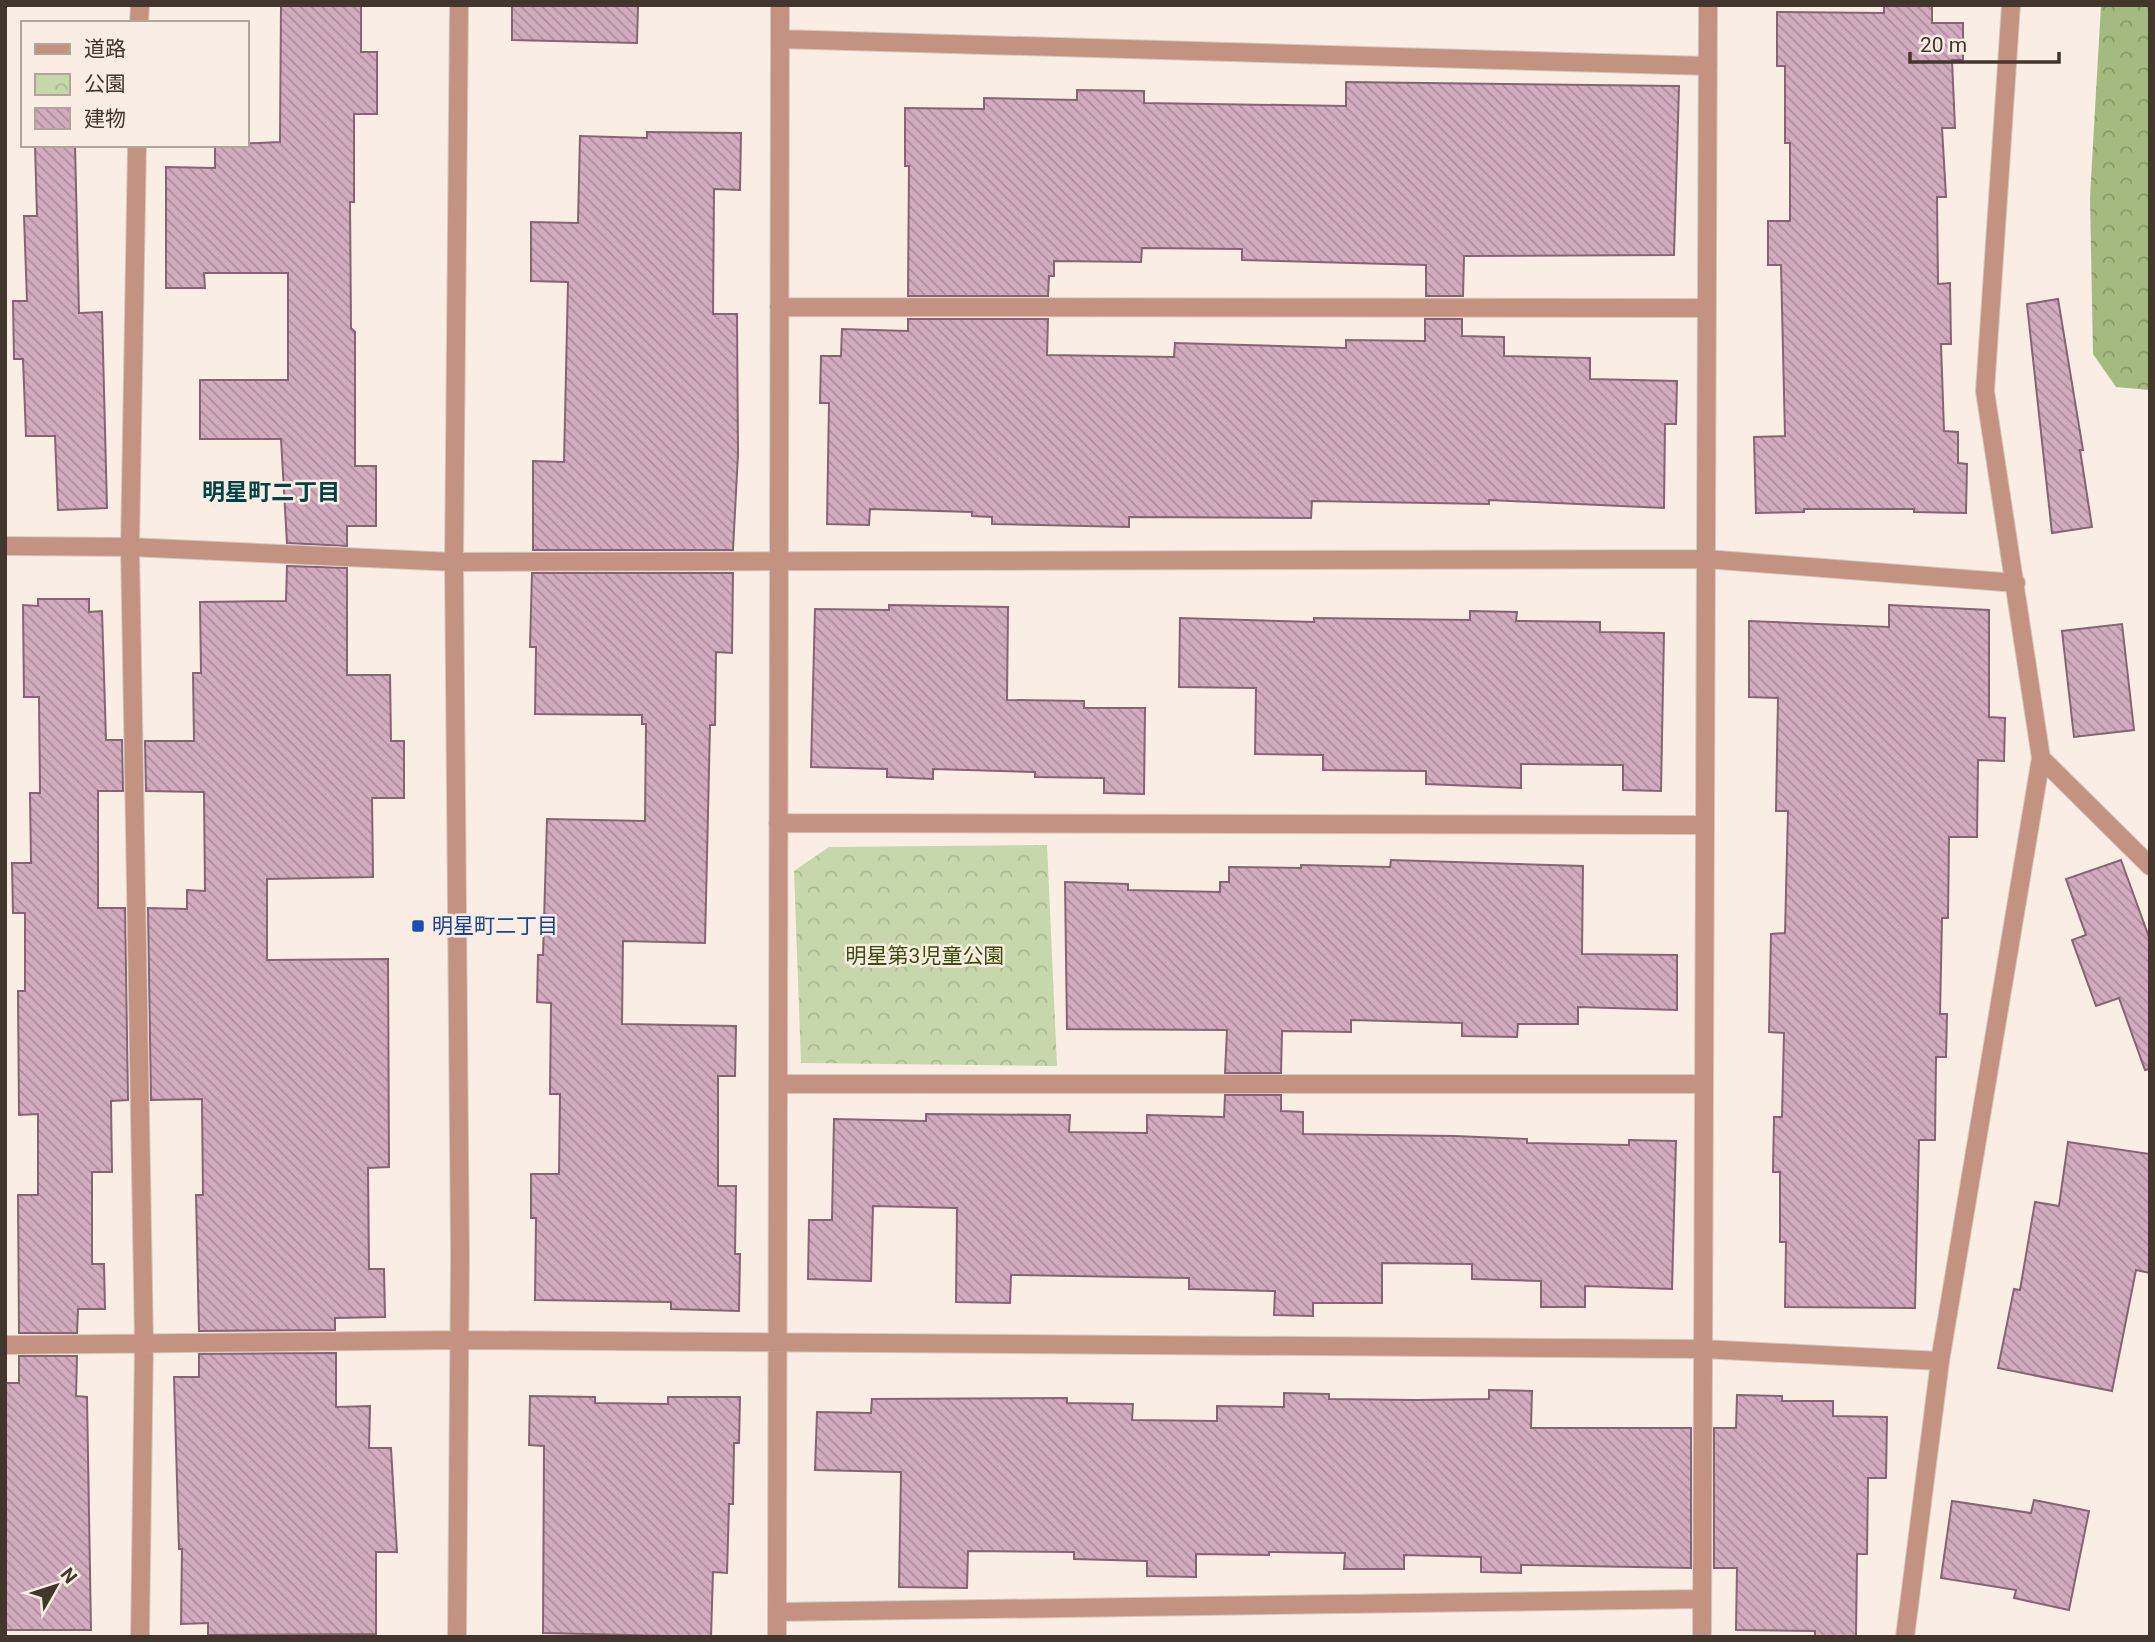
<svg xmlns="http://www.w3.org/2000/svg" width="2155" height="1642" viewBox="0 0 2155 1642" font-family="Roboto,'Noto Sans JP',sans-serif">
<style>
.forest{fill:url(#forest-crowns)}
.park{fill:url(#park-crowns)}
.building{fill:url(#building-back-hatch);stroke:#866474;stroke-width:2}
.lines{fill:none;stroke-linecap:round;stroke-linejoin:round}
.minor-casing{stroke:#d5c9bf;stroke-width:20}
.minor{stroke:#c49281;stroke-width:18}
.transit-dot{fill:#1a4fb4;stroke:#faede3;stroke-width:2.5}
.labels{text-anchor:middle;stroke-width:5;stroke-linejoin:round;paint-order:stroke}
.transit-label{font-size:21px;fill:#164399;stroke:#faede3;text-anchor:start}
.park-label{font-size:21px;fill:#3a4d08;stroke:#faede3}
.neighbourhood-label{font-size:23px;font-weight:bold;fill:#004344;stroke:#faede3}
</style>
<defs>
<pattern id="forest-crowns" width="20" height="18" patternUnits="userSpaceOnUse" patternTransform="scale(1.75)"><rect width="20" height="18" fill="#a4bb7f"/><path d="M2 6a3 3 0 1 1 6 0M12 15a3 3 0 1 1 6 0" fill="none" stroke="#879968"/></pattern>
<pattern id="park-crowns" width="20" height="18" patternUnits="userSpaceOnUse" patternTransform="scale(1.75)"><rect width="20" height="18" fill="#c5d7ab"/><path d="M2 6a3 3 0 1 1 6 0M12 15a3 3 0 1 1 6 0" fill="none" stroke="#aab993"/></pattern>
<pattern id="building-back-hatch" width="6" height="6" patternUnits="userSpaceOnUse" patternTransform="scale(1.75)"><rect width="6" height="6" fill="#d2acbe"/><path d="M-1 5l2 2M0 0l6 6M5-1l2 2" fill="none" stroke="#ac8d9b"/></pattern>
</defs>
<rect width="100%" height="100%" fill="#faede3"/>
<path class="forest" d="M 2101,5 L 2150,5 L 2150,390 L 2116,387 L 2093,354 L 2090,197 Z"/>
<path class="park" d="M 1047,845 L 1057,1066 L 801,1063 L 794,871 L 829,847 Z"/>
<path class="building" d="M 281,5 L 361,5 L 361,52 L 377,52 L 377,114 L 354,114 L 354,202 L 350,202 L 351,328 L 355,332 L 355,466 L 376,466 L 376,526 L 347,526 L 347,546 L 287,543 L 281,439 L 200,439 L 200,380 L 288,380 L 288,273 L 204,273 L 205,288 L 166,288 L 166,167 L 215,168 L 215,145 L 280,142 Z
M 512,5 L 638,5 L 637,43 L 512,40 Z
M 1884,5 L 1932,5 L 1932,23 L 1963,23 L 1963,60 L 1952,60 L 1955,128 L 1942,128 L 1946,197 L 1937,197 L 1938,284 L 1950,283 L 1951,344 L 1941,344 L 1944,431 L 1958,432 L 1958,463 L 1967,464 L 1966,513 L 1914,512 L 1914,509 L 1804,509 L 1804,512 L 1756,513 L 1754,437 L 1785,436 L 1781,265 L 1768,265 L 1768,221 L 1790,221 L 1790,143 L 1785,143 L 1785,66 L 1777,66 L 1777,12 L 1884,13 Z
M 1346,82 L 1679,86 L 1674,255 L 1464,256 L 1463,296 L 1426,296 L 1426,265 L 1242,260 L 1242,249 L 1142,248 L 1141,262 L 1054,261 L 1054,276 L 1049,276 L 1048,296 L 908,296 L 909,166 L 905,166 L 905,108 L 984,109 L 984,98 L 1077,100 L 1077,90 L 1144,91 L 1144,103 L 1346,106 Z
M 647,132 L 741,133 L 740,190 L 714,189 L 713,314 L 737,314 L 738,454 L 733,550 L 533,550 L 533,461 L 564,462 L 568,282 L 531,281 L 531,222 L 578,223 L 580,136 L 647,138 Z
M 35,145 L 75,145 L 79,313 L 102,312 L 107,508 L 58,510 L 55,436 L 26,436 L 23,359 L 14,359 L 13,301 L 27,301 L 24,216 L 37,216 Z
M 2058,299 L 2083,450 L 2080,450 L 2092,527 L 2052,533 L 2027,304 Z
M 908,319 L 1048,319 L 1047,355 L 1174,357 L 1175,343 L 1346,348 L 1346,340 L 1425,341 L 1425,319 L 1462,319 L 1462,336 L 1504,337 L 1504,356 L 1590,358 L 1590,379 L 1677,381 L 1676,424 L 1665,424 L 1664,508 L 1489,500 L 1489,504 L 1312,501 L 1311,518 L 1129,517 L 1129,527 L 992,524 L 992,517 L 972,516 L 972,512 L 870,509 L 869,525 L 827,524 L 829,403 L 820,403 L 821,356 L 841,356 L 842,329 L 908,331 Z
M 287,566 L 347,568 L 347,675 L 390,675 L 391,741 L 404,741 L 404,798 L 372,798 L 373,877 L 267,879 L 267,960 L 388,959 L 389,1167 L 368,1168 L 369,1269 L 384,1269 L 385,1317 L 335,1318 L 335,1330 L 199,1331 L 196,1195 L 203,1195 L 202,1099 L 151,1100 L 148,908 L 187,909 L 187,890 L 205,891 L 204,792 L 146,791 L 145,741 L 194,741 L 193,673 L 201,673 L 200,602 L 286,601 Z
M 532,573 L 733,573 L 732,653 L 716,652 L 715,725 L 710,725 L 705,943 L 623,941 L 622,1024 L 736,1026 L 735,1076 L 718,1076 L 718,1186 L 736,1186 L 735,1254 L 740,1254 L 739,1311 L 671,1309 L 671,1302 L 535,1300 L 536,1218 L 531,1218 L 531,1174 L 559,1174 L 560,1094 L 550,1094 L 551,1003 L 537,1002 L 538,955 L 543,955 L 547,819 L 645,821 L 646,724 L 642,724 L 642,715 L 535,714 L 536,647 L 530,647 Z
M 38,599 L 89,599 L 89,612 L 102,611 L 106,740 L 122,740 L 123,791 L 98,791 L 98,908 L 125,908 L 128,1100 L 111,1101 L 112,1172 L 92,1172 L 92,1264 L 104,1264 L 105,1309 L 78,1309 L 77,1333 L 19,1333 L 18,1195 L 38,1195 L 38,1114 L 19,1115 L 18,991 L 25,991 L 25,913 L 13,913 L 12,863 L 31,863 L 30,793 L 40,793 L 39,697 L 24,697 L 23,605 L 38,606 Z
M 889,605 L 1008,607 L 1007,700 L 1084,701 L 1084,708 L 1145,708 L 1144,794 L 1104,793 L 1104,778 L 1035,777 L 1035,772 L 933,769 L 933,779 L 887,777 L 887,769 L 811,767 L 815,609 L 889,610 Z
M 1889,605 L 1989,610 L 1989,717 L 2005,718 L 2004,761 L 1978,760 L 1977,837 L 1949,837 L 1948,918 L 1942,918 L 1940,1014 L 1947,1014 L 1946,1057 L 1936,1057 L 1935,1140 L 1919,1140 L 1915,1308 L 1785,1307 L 1786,1242 L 1780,1242 L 1780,1172 L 1773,1172 L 1774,1117 L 1782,1117 L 1784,1033 L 1769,1032 L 1771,934 L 1785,933 L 1788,811 L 1776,811 L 1778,698 L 1749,697 L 1749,621 L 1889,627 Z
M 1470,611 L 1517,612 L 1516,621 L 1600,622 L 1600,632 L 1664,633 L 1661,791 L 1623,790 L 1623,765 L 1521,764 L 1521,788 L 1426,784 L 1426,771 L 1323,770 L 1323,755 L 1255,754 L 1256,688 L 1179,687 L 1180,618 L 1314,622 L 1314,618 L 1470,620 Z
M 2122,624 L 2134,730 L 2074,737 L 2062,631 Z
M 1391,860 L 1583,866 L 1582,954 L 1677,955 L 1677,1010 L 1578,1007 L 1578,1024 L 1518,1024 L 1517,1037 L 1462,1036 L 1462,1023 L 1351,1020 L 1351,1032 L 1282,1031 L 1281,1073 L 1225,1073 L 1227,1030 L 1067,1029 L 1065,882 L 1128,884 L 1128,890 L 1220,892 L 1220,882 L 1229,882 L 1229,867 L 1301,868 L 1301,865 L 1390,867 Z
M 2121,860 L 2150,940 L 2150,1069 L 2145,1070 L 2119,998 L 2096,1006 L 2072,940 L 2086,935 L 2066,879 Z
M 1225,1095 L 1281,1095 L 1281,1111 L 1303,1112 L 1303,1134 L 1455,1136 L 1527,1139 L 1527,1143 L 1629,1145 L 1629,1140 L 1676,1141 L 1672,1289 L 1585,1286 L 1585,1307 L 1541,1307 L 1541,1281 L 1472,1279 L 1472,1264 L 1382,1263 L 1382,1303 L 1313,1303 L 1313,1316 L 1274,1315 L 1275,1291 L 1189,1289 L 1189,1278 L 1011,1275 L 1010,1303 L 956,1302 L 957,1208 L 873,1206 L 871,1281 L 808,1279 L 809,1220 L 832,1220 L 834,1119 L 926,1121 L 926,1114 L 1070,1115 L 1069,1132 L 1147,1133 L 1147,1115 L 1224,1117 Z
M 2068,1142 L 2150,1154 L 2150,1273 L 2136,1270 L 2112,1391 L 1998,1368 L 2014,1289 L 2020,1290 L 2035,1202 L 2059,1206 Z
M 336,1353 L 336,1407 L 370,1406 L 369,1448 L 391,1448 L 397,1552 L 376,1552 L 376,1634 L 208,1635 L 208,1623 L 181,1624 L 182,1549 L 179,1549 L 174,1377 L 199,1377 L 199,1354 Z
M 19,1356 L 77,1356 L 76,1396 L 87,1397 L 91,1630 L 5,1630 L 5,1383 L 19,1383 Z
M 1489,1390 L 1532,1391 L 1531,1428 L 1691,1428 L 1691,1568 L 1521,1565 L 1521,1573 L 1481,1572 L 1481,1557 L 1404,1555 L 1404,1569 L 1344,1569 L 1345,1553 L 1269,1552 L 1269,1555 L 1196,1554 L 1196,1577 L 1147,1576 L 1147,1561 L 1074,1559 L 1074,1552 L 968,1551 L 967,1588 L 899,1587 L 901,1472 L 815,1470 L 817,1412 L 871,1413 L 872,1399 L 1067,1398 L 1067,1403 L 1133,1404 L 1132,1420 L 1217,1421 L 1217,1406 L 1284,1407 L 1284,1393 L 1329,1394 L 1329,1399 L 1417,1400 L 1489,1399 Z
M 1737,1395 L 1782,1396 L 1782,1401 L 1833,1401 L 1833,1416 L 1887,1417 L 1886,1478 L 1868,1478 L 1867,1554 L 1857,1554 L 1856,1637 L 1815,1637 L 1815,1631 L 1736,1630 L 1737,1568 L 1714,1568 L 1714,1428 L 1736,1428 Z
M 530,1396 L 595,1397 L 595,1403 L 668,1404 L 668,1397 L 740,1397 L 739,1443 L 734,1443 L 733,1504 L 729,1504 L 727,1573 L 713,1572 L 711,1637 L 543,1633 L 544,1446 L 529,1445 Z
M 2034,1500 L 2089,1511 L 2069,1610 L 2014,1598 L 2016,1590 L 1941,1578 L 1952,1501 L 2031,1513 Z"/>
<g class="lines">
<defs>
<path id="minor" d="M 139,23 L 140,5
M 780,39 L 1708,66
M 137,145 L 130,547 L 144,1343 L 140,1637
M 779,307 L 1707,308
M 5,546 L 130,547 L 454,562 L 1706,559 L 2016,583
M 2041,758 L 2150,866
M 778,823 L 1705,825
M 778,1084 L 1703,1084
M 5,1345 L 458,1340 L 1703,1349 L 1940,1361
M 777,1612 L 1702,1599
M 457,1637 L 460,1257 L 454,562 L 459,5
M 777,1637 L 780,5
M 1702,1637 L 1708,5
M 1905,1637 L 1940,1361 L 2041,758 L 1985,391 L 2011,5"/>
</defs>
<use href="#minor" class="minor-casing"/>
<use href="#minor" class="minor"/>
</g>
<rect class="transit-dot" x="411" y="919" width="14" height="14" rx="3.5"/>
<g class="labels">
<g class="transit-label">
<text x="432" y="933">明星町二丁目</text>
</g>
<g class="park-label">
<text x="925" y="963">明星第3児童公園</text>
</g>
<g class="neighbourhood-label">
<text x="271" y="500">明星町二丁目</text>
</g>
</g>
<rect width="2155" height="1642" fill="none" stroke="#43372d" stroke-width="14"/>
<rect x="21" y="21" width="228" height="126" fill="#faede3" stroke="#b1a49a" stroke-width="2"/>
<rect x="35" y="44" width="35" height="10" fill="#c49281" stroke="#b1a49a" stroke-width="2"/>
<text x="84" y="56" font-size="21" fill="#43372d">道路</text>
<rect x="35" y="74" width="35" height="21" fill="url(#park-crowns)" stroke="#b1a49a" stroke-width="2"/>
<text x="84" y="91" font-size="21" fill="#43372d">公園</text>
<rect x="35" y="108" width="35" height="21" fill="url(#building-back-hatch)" stroke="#b1a49a" stroke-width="2"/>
<text x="84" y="126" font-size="21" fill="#43372d">建物</text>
<g transform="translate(56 1586) rotate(51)" stroke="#faede3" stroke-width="5" paint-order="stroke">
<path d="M0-5L12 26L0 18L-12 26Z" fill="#43372d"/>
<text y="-10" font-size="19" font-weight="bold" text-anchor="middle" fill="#43372d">N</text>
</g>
<path d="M1910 52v10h149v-10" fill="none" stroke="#43372d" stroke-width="3.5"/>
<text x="1920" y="52" font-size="21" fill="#43372d" stroke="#faede3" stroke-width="5" paint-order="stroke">20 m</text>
</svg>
